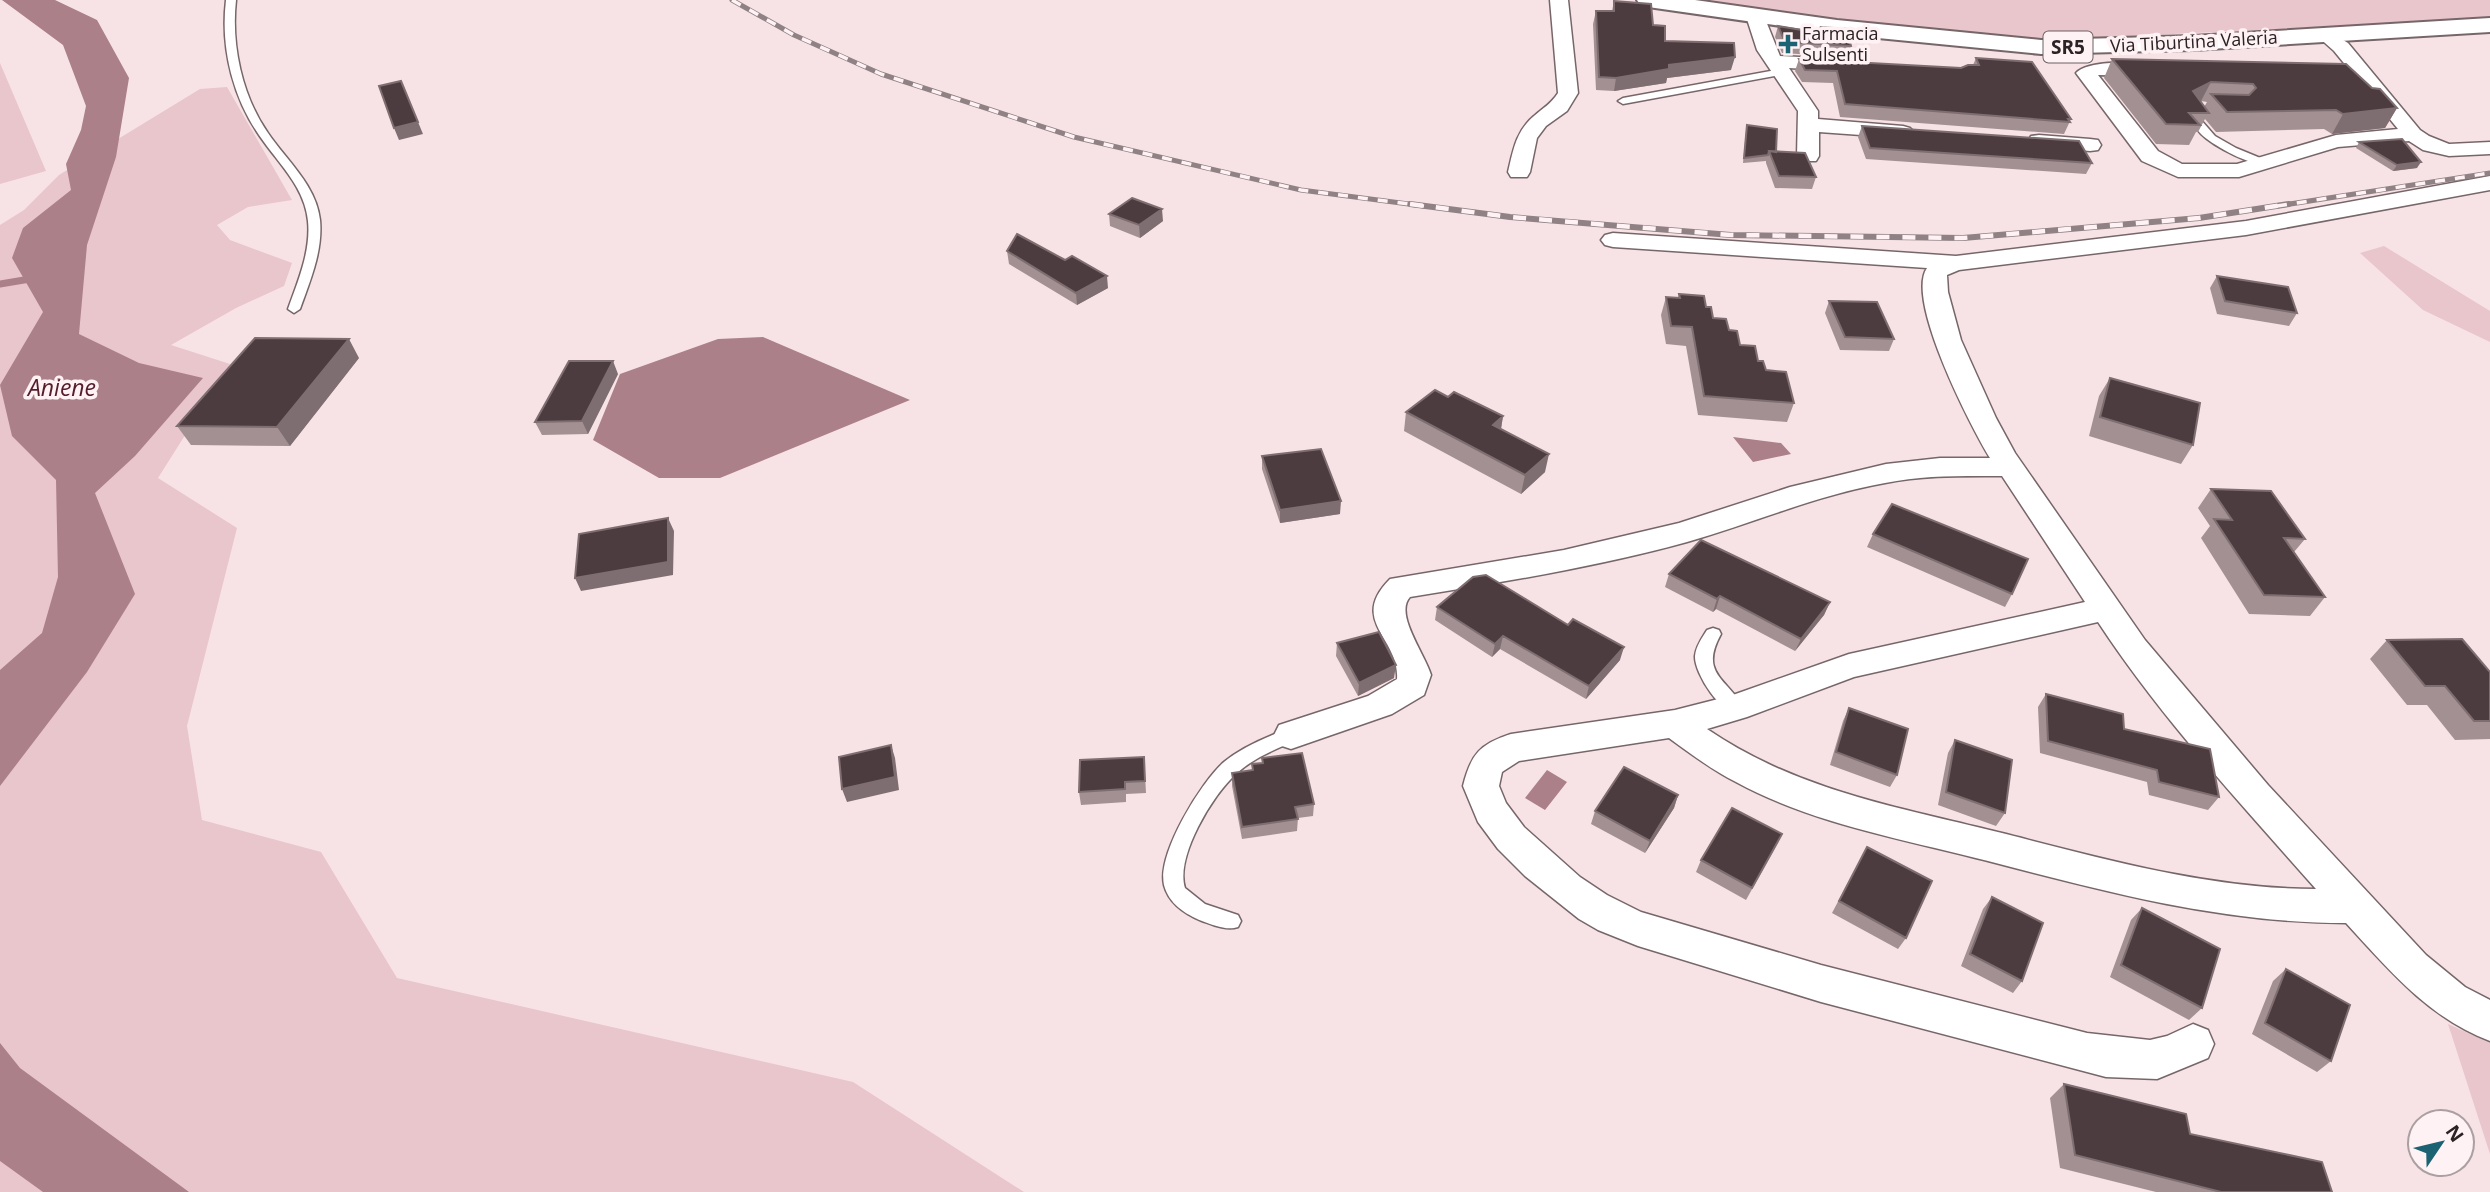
<svg xmlns="http://www.w3.org/2000/svg" width="2490" height="1192" viewBox="0 0 2490 1192" font-family="'Open Sans',sans-serif">
<style>
.green{fill:#e9c5cc}
.water{fill:#ab8089}
.lines{fill:none;stroke-linecap:round;stroke-linejoin:round}
.stream{stroke:#ab8089;stroke-width:7}
.lane-casing{stroke:#776669;stroke-width:3}
.street-casing{stroke:#776669;stroke-width:3}
.primary-casing{stroke:#776669;stroke-width:4}
.lane{fill:#fff;fill-rule:evenodd}
.street{fill:#fff;fill-rule:evenodd}
.primary{fill:#fff;fill-rule:evenodd}
.rail-far1-casing{stroke:#8f8184;stroke-width:5}
.rail-casing{stroke:#8f8184;stroke-width:6}
.rail-far1{stroke:#fff2f4;stroke-width:3.5;stroke-dasharray:10;stroke-linecap:butt}
.rail{stroke:#fff2f4;stroke-width:4.5;stroke-dasharray:13;stroke-linecap:butt}
.wall{fill:#a29092;fill-rule:evenodd}
.shaded-wall{fill:#7f6e71}
.building{fill:#4c3c3f;stroke:#7f6e71;stroke-width:2}
.poi-dot{fill:#1b6272;stroke:#fff2f4;stroke-width:2.5}
.labels{text-anchor:middle;stroke-width:7;stroke-linejoin:round;paint-order:stroke}
.far-poi-label{font-size:18px;fill:#2a2224;stroke:#fff2f4;text-anchor:start}
.far-street-label{font-size:18px;fill:#2a2224;stroke:#fff2f4}
.shield{fill:#fff2f4;stroke:#6a6062;stroke-width:2}
.shield-label{font-size:19px;font-weight:bold;fill:#2a2224}
.water-label{font-size:23px;font-style:italic;fill:#541d2c;stroke:#fff2f4}
</style>
<rect width="100%" height="100%" fill="#f7e3e6"/>
<path class="green" d="M 1697,0 L 2490,0 L 2490,17 L 2445,21 L 2027,41 L 1818,19 Z
M 0,63 L 46,171 L 0,184 Z
M 227,87 L 292,200 L 248,207 L 217,225 L 230,240 L 292,263 L 284,286 L 236,308 L 171,345 L 230,364 L 158,478 L 237,528 L 187,726 L 202,820 L 321,852 L 397,978 L 853,1082 L 1024,1192 L 0,1192 L 0,225 L 24,210 L 59,175 L 200,89 Z
M 2384,246 L 2490,311 L 2490,342 L 2423,310 L 2360,253 Z
M 2448,1024 L 2490,1043 L 2490,1154 Z"/>
<path class="water" d="M 2,0 L 55,0 L 97,20 L 129,78 L 116,157 L 87,245 L 79,334 L 139,363 L 203,378 L 135,456 L 95,493 L 135,594 L 87,672 L 0,786 L 0,670 L 42,633 L 58,577 L 56,480 L 12,436 L 0,385 L 43,312 L 12,258 L 23,228 L 71,190 L 66,164 L 81,130 L 86,106 L 63,45 Z
M 763,337 L 910,400 L 720,478 L 659,478 L 593,440 L 620,374 L 718,339 Z
M 1733,437 L 1781,443 L 1791,454 L 1753,462 Z
M 1547,770 L 1567,782 L 1545,810 L 1525,798 Z
M 0,1043 L 20,1068 L 189,1192 L 43,1192 L 0,1161 Z"/>
<g class="lines">
<path class="stream" d="M 0,284 L 36,278"/>
<defs>
<path id="lane" d="M 226,0 L 236,0 C 231,45 242,96 268,133 C 287,161 316,185 320,220 C 323,251 310,281 300,309 L 294,313 L 288,309 C 298,281 311,251 308,221 C 305,189 282,167 264,142 C 234,102 220,50 226,0 Z
M 1782,69 L 1785,70 L 1785,74 L 1623,104 L 1618,101 L 1623,98 Z
M 2187,108 L 2195,108 L 2201,120 L 2215,136 L 2236,148 L 2270,162 C 2257,171 2212,145 2201,134 C 2194,127 2190,119 2186,110 Z
M 1713,628 L 1719,630 L 1721,634 C 1699,674 1727,678 1744,708 L 1741,713 C 1723,718 1694,673 1695,656 C 1696,646 1702,638 1707,630 Z
M 1291,728 L 1297,730 L 1300,735 L 1297,740 C 1276,749 1253,758 1236,774 C 1213,794 1175,857 1185,888 L 1205,904 L 1238,915 L 1241,921 L 1238,927 C 1227,931 1213,925 1202,921 C 1185,914 1169,904 1164,885 C 1157,854 1201,782 1224,762 C 1242,747 1268,736 1291,728 Z"/>
<path id="street" d="M 1550,0 L 1568,0 L 1578,93 L 1567,111 L 1546,126 L 1537,138 L 1530,172 L 1527,177 L 1511,177 L 1508,172 C 1513,151 1516,131 1534,116 C 1543,108 1551,104 1558,93 Z
M 1755,10 L 1764,16 L 1780,56 L 1839,59 L 1849,65 L 1839,71 L 1789,68 L 1818,111 L 1818,119 L 1903,126 L 1910,128 L 1914,132 L 1910,136 L 1903,138 L 1819,132 L 1819,156 L 1816,161 L 1800,161 L 1797,156 L 1798,111 L 1757,50 L 1746,16 Z
M 2325,29 L 2348,43 L 2420,130 L 2429,136 L 2449,144 L 2490,142 L 2490,154 L 2449,156 L 2423,150 L 2409,141 L 2338,147 L 2239,177 L 2178,177 L 2142,161 L 2076,73 C 2088,59 2141,62 2158,66 L 2161,70 L 2151,76 L 2098,75 L 2158,151 L 2182,164 L 2237,164 L 2336,135 L 2398,129 L 2334,51 L 2316,35 Z
M 2039,135 L 2090,139 L 2098,140 L 2101,145 L 2098,150 L 2090,151 L 2031,146 L 2028,141 L 2031,136 Z
M 2490,176 L 2490,190 L 2246,235 L 1959,270 L 1947,275 L 1948,292 L 1961,340 L 1996,418 L 2015,453 L 2145,640 L 2268,785 L 2426,955 L 2465,987 L 2490,1000 L 2490,1041 C 2429,1018 2389,970 2346,923 C 2223,923 2106,892 1988,861 C 1903,839 1813,824 1736,782 C 1712,770 1691,754 1669,738 L 1519,761 L 1502,772 L 1499,786 L 1506,803 L 1524,827 L 1580,877 L 1607,895 L 1641,912 L 1821,965 L 2087,1033 L 2150,1040 L 2167,1036 L 2193,1024 L 2208,1030 L 2214,1044 L 2208,1058 L 2157,1079 L 2106,1077 L 1821,1002 L 1638,946 L 1598,930 L 1579,919 L 1525,876 L 1498,849 L 1478,822 L 1463,786 C 1471,754 1480,744 1511,734 L 1675,710 L 1730,696 L 1849,654 L 2085,602 L 2002,476 C 1963,476 1924,475 1885,483 C 1817,495 1753,523 1687,542 C 1596,567 1503,582 1410,597 C 1394,614 1425,654 1431,675 L 1424,695 L 1392,714 L 1291,749 L 1279,745 L 1274,735 L 1279,725 L 1368,696 L 1397,679 C 1400,638 1348,621 1390,579 L 1564,550 L 1679,523 L 1790,487 L 1886,464 L 1940,458 L 1990,458 C 1971,427 1905,299 1927,268 L 1613,247 L 1605,245 L 1601,240 L 1605,235 L 1613,233 L 1956,256 L 2246,221 ZM 2098,622 C 2161,718 2241,804 2316,889 C 2210,889 2104,859 2002,833 C 1898,807 1798,791 1707,729 L 1747,717 L 1854,677 Z"/>
<path id="primary" d="M 1637,0 L 1695,0 L 1837,20 L 2041,40 L 2193,36 L 2490,18 L 2490,32 L 2193,50 L 2041,54 L 1837,34 L 1648,7 L 1640,5 Z"/>
</defs>
<use href="#lane" class="lane-casing"/>
<use href="#street" class="street-casing"/>
<use href="#primary" class="primary-casing"/>
<use href="#lane" class="lane"/>
<use href="#street" class="street"/>
<use href="#primary" class="primary"/>
<defs>
<path id="rail-far1" d="M 732,0 L 794,35 L 881,74 L 1074,137 L 1301,190 L 1424,206
M 2277,206 L 2490,173"/>
<path id="rail" d="M 1410,204 L 1510,217 L 1731,235 L 1963,238 L 2199,218 L 2289,204"/>
</defs>
<use href="#rail-far1" class="rail-far1-casing"/>
<use href="#rail" class="rail-casing"/>
<use href="#rail-far1" class="rail-far1"/>
<use href="#rail" class="rail"/>
</g>
<path class="wall" d="M 1614,1 L 1653,25 L 1665,41 L 1731,70 L 1667,78 L 1666,83 L 1614,91 L 1596,90 L 1593,24 L 1596,11 L 1612,11 Z
M 1778,26 L 1851,46 L 1847,57 L 1782,53 L 1775,37 Z
M 1976,58 L 2071,119 L 2064,134 L 1840,117 L 1833,83 L 1802,82 L 1795,71 L 1799,59 L 1961,68 L 1973,65 Z
M 2112,59 L 2372,88 L 2397,108 L 2385,128 L 2332,134 L 2324,129 L 2216,132 L 2205,119 L 2198,132 L 2196,132 L 2189,145 L 2156,144 L 2104,78 ZM 2201,101 L 2207,102 L 2204,107 Z
M 1747,125 L 1776,152 L 1816,177 L 1812,189 L 1775,188 L 1766,163 L 1766,161 L 1743,163 L 1746,131 Z
M 1862,126 L 2092,163 L 2086,174 L 1866,159 L 1858,137 Z
M 2359,142 L 2417,168 L 2393,171 L 2356,148 Z
M 1109,214 L 1163,221 L 1140,238 L 1110,226 Z
M 1007,251 L 1108,288 L 1077,305 L 1009,264 Z
M 2217,276 L 2297,313 L 2289,326 L 2217,314 L 2210,288 Z
M 1679,294 L 1706,307 L 1713,318 L 1729,330 L 1740,345 L 1758,361 L 1794,403 L 1787,422 L 1698,415 L 1686,346 L 1666,344 L 1661,315 L 1666,297 L 1678,298 Z
M 1829,301 L 1894,339 L 1889,351 L 1840,350 L 1825,313 Z
M 359,358 L 290,446 L 191,445 L 177,426 Z
M 618,374 L 588,434 L 542,435 L 535,422 Z
M 2110,378 L 2193,445 L 2181,464 L 2089,436 L 2099,396 Z
M 1448,397 L 1503,416 L 1501,429 L 1545,472 L 1521,494 L 1404,431 L 1406,412 Z
M 1262,456 L 1340,514 L 1280,523 L 1262,469 Z
M 2211,489 L 2305,539 L 2294,552 L 2325,597 L 2310,616 L 2249,614 L 2201,538 L 2210,526 L 2198,508 Z
M 1873,534 L 2012,594 L 2005,607 L 1867,547 Z
M 1669,574 L 1830,602 L 1824,615 L 1795,651 L 1716,609 L 1713,612 L 1665,587 Z
M 1437,607 L 1620,660 L 1586,699 L 1500,649 L 1492,657 L 1435,620 Z
M 2387,640 L 2490,672 L 2490,739 L 2455,740 L 2427,705 L 2407,705 L 2370,659 Z
M 1337,643 L 1394,678 L 1358,696 L 1336,656 Z
M 2046,694 L 2124,729 L 2219,797 L 2208,810 L 2149,795 L 2147,782 L 2040,753 L 2038,707 Z
M 1849,708 L 1897,775 L 1890,787 L 1830,765 L 1843,721 Z
M 1955,740 L 2005,813 L 1996,826 L 1938,805 L 1948,753 Z
M 1144,757 L 1146,793 L 1126,794 L 1126,802 L 1081,805 L 1079,792 Z
M 1262,758 L 1314,804 L 1313,816 L 1298,818 L 1297,831 L 1242,839 L 1232,786 L 1232,773 L 1252,771 L 1252,764 L 1262,763 Z
M 1678,795 L 1674,808 L 1645,853 L 1591,824 L 1595,811 Z
M 1776,846 L 1746,900 L 1696,872 L 1701,860 Z
M 1867,847 L 1906,938 L 1898,949 L 1832,913 Z
M 1992,897 L 2022,981 L 2013,993 L 1961,966 L 1983,909 Z
M 2142,908 L 2202,1008 L 2189,1020 L 2110,977 L 2131,920 Z
M 2286,969 L 2331,1061 L 2317,1072 L 2252,1034 L 2273,981 Z
M 2064,1084 L 2190,1134 L 2332,1192 L 2156,1192 L 2060,1168 L 2050,1098 Z"/>
<path class="shaded-wall" d="M 1735,57 L 1731,70 L 1667,78 L 1666,83 L 1614,91 L 1616,78 L 1669,65 Z
M 401,81 L 423,134 L 399,140 L 394,128 Z
M 2211,82 L 2201,101 L 2193,91 Z
M 2397,108 L 2385,128 L 2332,134 L 2343,114 Z
M 2421,162 L 2417,168 L 2393,171 L 2397,165 Z
M 1162,209 L 1163,221 L 1140,238 L 1139,225 Z
M 1107,276 L 1108,288 L 1077,305 L 1076,293 Z
M 349,339 L 359,358 L 290,446 L 277,427 Z
M 613,361 L 618,374 L 588,434 L 582,421 Z
M 1503,416 L 1500,435 L 1493,425 Z
M 1549,454 L 1545,472 L 1521,494 L 1525,475 Z
M 1341,501 L 1340,514 L 1280,523 L 1280,510 Z
M 668,518 L 674,531 L 673,575 L 581,591 L 575,578 Z
M 1720,596 L 1716,609 L 1713,612 L 1717,599 Z
M 1830,602 L 1824,615 L 1795,651 L 1801,639 Z
M 1503,636 L 1500,649 L 1492,657 L 1495,644 Z
M 1624,647 L 1620,660 L 1586,699 L 1589,686 Z
M 1396,665 L 1394,678 L 1358,696 L 1359,683 Z
M 891,745 L 895,758 L 899,790 L 847,802 L 842,789 Z
M 1678,795 L 1674,808 L 1645,853 L 1650,841 Z"/>
<path class="building" d="M 1614,1 L 1651,4 L 1653,25 L 1665,26 L 1665,41 L 1734,43 L 1735,57 L 1669,65 L 1669,69 L 1616,78 L 1599,77 L 1596,11 L 1614,11 Z
M 1778,26 L 1813,32 L 1821,27 L 1847,29 L 1851,46 L 1785,42 Z
M 1976,58 L 2032,62 L 2071,119 L 2068,119 L 2070,122 L 1845,104 L 1837,71 L 1805,70 L 1799,59 L 1961,68 L 1968,65 L 1979,65 Z
M 2112,59 L 2346,64 L 2372,88 L 2380,89 L 2397,108 L 2343,114 L 2336,110 L 2227,112 L 2211,94 L 2249,95 L 2256,88 L 2253,84 L 2211,82 L 2193,91 L 2209,113 L 2189,113 L 2200,125 L 2166,124 Z
M 401,81 L 418,122 L 394,128 L 379,86 Z
M 1747,125 L 1777,129 L 1776,152 L 1769,151 L 1768,155 L 1744,158 Z
M 1862,126 L 2079,141 L 2092,163 L 1870,148 Z
M 2402,139 L 2421,162 L 2397,165 L 2359,142 Z
M 1769,151 L 1805,153 L 1816,177 L 1779,176 Z
M 1132,198 L 1162,209 L 1139,225 L 1109,214 Z
M 1017,234 L 1065,260 L 1072,256 L 1107,276 L 1076,293 L 1007,251 Z
M 2217,276 L 2288,287 L 2297,313 L 2225,301 Z
M 1679,294 L 1704,296 L 1706,307 L 1711,307 L 1713,318 L 1726,319 L 1729,330 L 1737,331 L 1740,345 L 1755,346 L 1758,361 L 1763,361 L 1766,370 L 1786,372 L 1794,403 L 1704,396 L 1692,327 L 1671,326 L 1666,297 L 1680,298 Z
M 1829,301 L 1877,302 L 1894,339 L 1845,337 Z
M 255,338 L 349,339 L 277,427 L 177,426 Z
M 569,361 L 613,361 L 582,421 L 535,422 Z
M 2110,378 L 2200,403 L 2193,445 L 2100,417 Z
M 1435,390 L 1448,397 L 1454,392 L 1503,416 L 1493,425 L 1549,454 L 1525,475 L 1406,412 Z
M 1321,449 L 1341,501 L 1280,510 L 1262,456 Z
M 2211,489 L 2271,491 L 2305,539 L 2284,538 L 2325,597 L 2264,595 L 2214,519 L 2232,520 Z
M 1892,504 L 2028,559 L 2012,594 L 1873,534 Z
M 668,518 L 668,562 L 575,578 L 579,534 Z
M 1701,540 L 1830,602 L 1801,639 L 1720,596 L 1717,599 L 1669,574 Z
M 1486,575 L 1568,625 L 1573,619 L 1624,647 L 1589,686 L 1503,636 L 1495,644 L 1437,607 L 1473,577 Z
M 1379,632 L 1396,665 L 1359,683 L 1337,643 Z
M 2462,639 L 2490,672 L 2490,721 L 2474,721 L 2445,686 L 2425,686 L 2387,640 Z
M 2046,694 L 2123,714 L 2124,729 L 2210,749 L 2219,797 L 2159,782 L 2157,770 L 2048,741 Z
M 1849,708 L 1908,729 L 1897,775 L 1836,752 Z
M 1955,740 L 2012,760 L 2005,813 L 1946,792 Z
M 891,745 L 895,777 L 842,789 L 839,757 Z
M 1302,753 L 1314,804 L 1295,807 L 1298,819 L 1242,827 L 1232,773 L 1253,770 L 1252,764 L 1263,763 L 1262,758 Z
M 1144,757 L 1145,781 L 1125,782 L 1125,789 L 1079,792 L 1080,760 Z
M 1624,767 L 1678,795 L 1650,841 L 1595,811 Z
M 1732,808 L 1782,834 L 1752,888 L 1701,860 Z
M 1867,847 L 1932,881 L 1906,938 L 1839,901 Z
M 1992,897 L 2043,923 L 2022,981 L 1970,954 Z
M 2142,908 L 2220,949 L 2202,1008 L 2121,965 Z
M 2286,969 L 2350,1005 L 2331,1061 L 2265,1023 Z
M 2064,1084 L 2186,1114 L 2190,1134 L 2322,1162 L 2332,1192 L 2221,1192 L 2075,1155 Z"/>
<path class="poi-dot" d="M1784.5 33.5h7v7h7v7h-7v7h-7v-7h-7v-7h7z"/>
<g class="labels">
<g class="far-poi-label">
<text x="1802" y="40">Farmacia<tspan x="1802" dy="21">Sulsenti</tspan></text>
</g>
<g class="far-street-label">
<text transform="translate(2194 42) rotate(-3)" y="6">Via Tiburtina Valeria</text>
</g>
<rect class="shield" x="2043.5" y="31.5" width="49" height="31" rx="5"/>
<g class="shield-label">
<text x="2068" y="54">SR5</text>
</g>
<g class="water-label">
<text x="62" y="396">Aniene</text>
</g>
</g>
<g transform="translate(2441 1143) rotate(55)"><circle r="33" fill="#fff2f4" stroke="#aa9fa1" stroke-width="2"/>
<path d="M0-5L12 26L0 18L-12 26Z" fill="#1b6272"/>
<text y="-10" font-size="19" font-weight="bold" text-anchor="middle" fill="#2a2224">N</text>
</g>
</svg>
